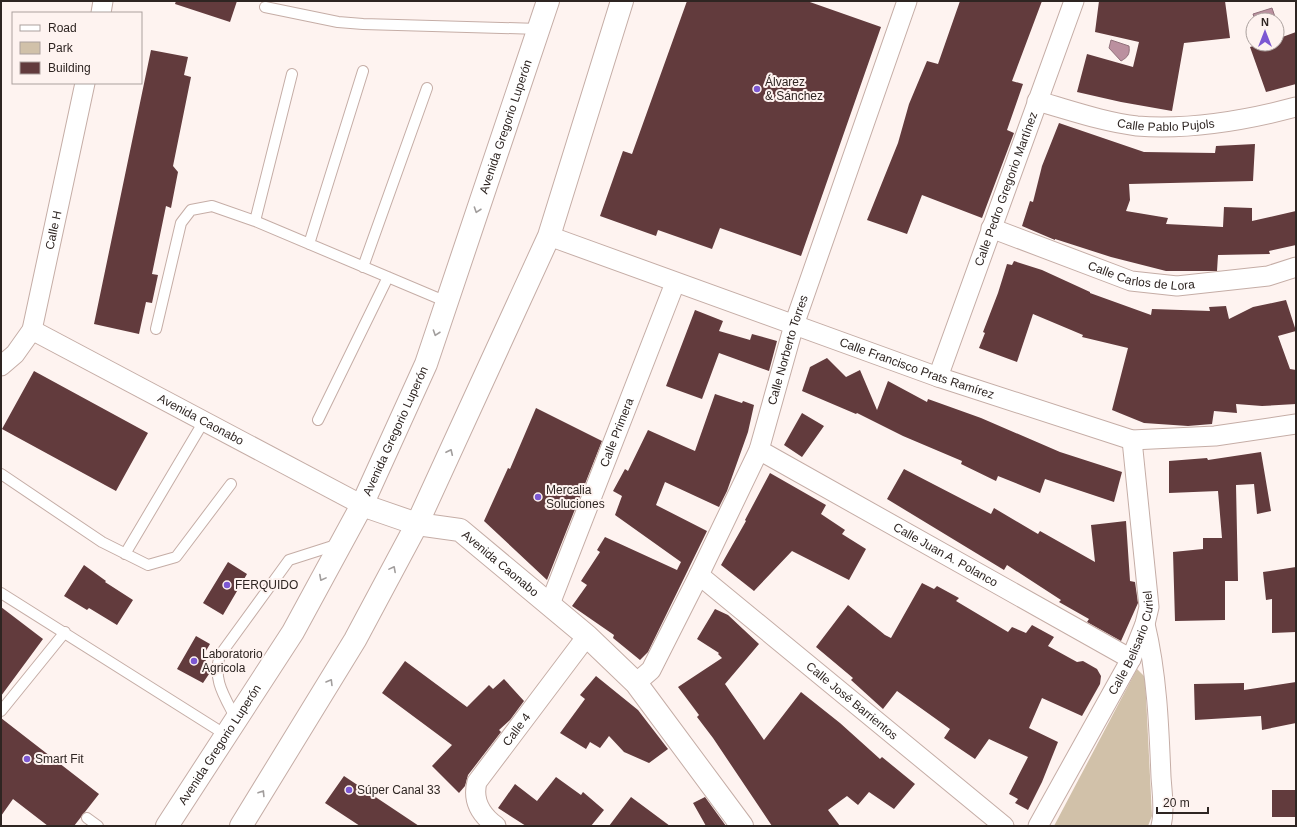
<svg xmlns="http://www.w3.org/2000/svg" width="1297" height="827" viewBox="0 0 1297 827" font-family="Arial,sans-serif">
<style>
.green{fill:#d1c1a9}
.water{fill:#bb909f;stroke:#91707a}
.building{fill:#623b3d}
.lines{fill:none;stroke-linecap:round;stroke-linejoin:round}
.lane-casing{stroke:#c5ada6;stroke-width:12}
.street-casing{stroke:#c5ada6;stroke-width:21}
.secondary-casing{stroke:#c5ada6;stroke-width:24}
.primary-casing{stroke:#c5ada6;stroke-width:24}
.lane{stroke:#fff;stroke-width:10}
.street{stroke:#fff;stroke-width:19}
.secondary{stroke:#fff;stroke-width:22}
.primary{stroke:#fff;stroke-width:22}
.oneway{stroke:#a19d9c}
.poi-dot{fill:#7c58d2;stroke:#fef3f0;stroke-width:1.5}
.labels{text-anchor:middle;stroke-width:4;stroke-linejoin:round;paint-order:stroke}
.poi-label{font-size:12px;fill:#2e2522;stroke:#fef3f0;text-anchor:start}
.street-label{font-size:12px;fill:#2e2522;stroke:#fef3f0}
</style>
<rect width="100%" height="100%" fill="#fef3f0"/>
<path class="green" d="M 1137,669 L 1145,677 L 1152,816 L 1148,826 L 1054,826 Z"/>
<path class="water" d="M 1272,8 L 1276,20 L 1255,20 L 1253,14 Z
M 1111,40 L 1129,46 C 1130,54 1128,57 1121,61 L 1109,48 Z"/>
<path class="building" d="M 176,1 L 237,1 L 230,22 L 175,4 Z
M 687,1 L 807,1 L 881,27 L 801,256 L 720,228 L 712,249 L 658,230 L 656,236 L 600,216 L 623,151 L 632,154 Z
M 960,1 L 1042,1 L 1012,81 L 1023,84 L 1007,130 L 1014,133 L 982,218 L 922,195 L 907,234 L 867,220 L 898,143 L 909,104 L 927,61 L 938,64 Z
M 1099,1 L 1225,1 L 1230,38 L 1184,43 L 1172,111 L 1121,102 L 1077,92 L 1087,54 L 1133,67 L 1139,42 L 1095,32 Z
M 1296,32 L 1296,84 L 1266,92 L 1250,47 L 1260,44 L 1277,44 L 1277,39 Z
M 151,50 L 188,57 L 184,75 L 191,77 L 173,166 L 178,172 L 171,208 L 166,206 L 152,274 L 158,275 L 152,303 L 146,302 L 139,334 L 94,324 Z
M 1059,123 L 1144,152 L 1215,153 L 1216,146 L 1255,144 L 1253,181 L 1129,184 L 1130,200 L 1126,211 L 1168,218 L 1166,224 L 1223,227 L 1224,207 L 1252,208 L 1252,221 L 1296,211 L 1296,245 L 1269,251 L 1270,254 L 1218,255 L 1217,271 L 1166,271 L 1111,257 L 1055,239 L 1055,240 L 1022,226 L 1030,201 L 1033,202 L 1042,166 Z
M 1014,261 L 1042,270 L 1090,292 L 1090,293 L 1151,315 L 1152,309 L 1210,311 L 1209,307 L 1226,306 L 1229,319 L 1253,307 L 1286,300 L 1296,331 L 1278,336 L 1290,369 L 1296,370 L 1296,404 L 1262,406 L 1236,404 L 1237,413 L 1214,411 L 1212,424 L 1188,426 L 1144,423 L 1112,410 L 1128,348 L 1082,337 L 1083,335 L 1033,314 L 1017,362 L 979,348 L 985,333 L 983,332 L 998,293 L 1007,264 L 1012,265 Z
M 695,310 L 723,321 L 719,331 L 750,340 L 752,334 L 777,341 L 769,371 L 719,353 L 702,399 L 666,386 Z
M 827,358 L 846,377 L 860,370 L 877,410 L 888,381 L 927,402 L 928,399 L 981,418 L 1060,452 L 1122,472 L 1114,502 L 1045,479 L 1040,493 L 998,476 L 996,481 L 961,464 L 962,461 L 903,436 L 857,413 L 856,414 L 802,391 L 810,367 Z
M 34,371 L 148,433 L 116,491 L 2,429 Z
M 715,394 L 742,403 L 743,401 L 754,405 L 748,432 L 727,491 L 719,507 L 665,482 L 656,505 L 707,531 L 648,652 L 640,660 L 613,638 L 614,635 L 572,606 L 587,585 L 581,581 L 600,552 L 597,550 L 605,537 L 677,570 L 681,562 L 615,515 L 622,496 L 613,491 L 625,469 L 628,471 L 648,430 L 695,451 Z
M 536,408 L 602,441 L 547,580 L 484,521 L 508,468 L 510,469 Z
M 802,413 L 824,426 L 802,457 L 784,445 Z
M 1261,452 L 1271,511 L 1257,514 L 1254,484 L 1236,485 L 1238,581 L 1225,581 L 1225,620 L 1175,621 L 1173,552 L 1203,549 L 1203,538 L 1222,538 L 1218,491 L 1169,493 L 1169,461 L 1207,458 L 1208,460 Z
M 904,469 L 991,514 L 994,508 L 1038,534 L 1040,531 L 1095,562 L 1091,525 L 1126,521 L 1130,581 L 1135,582 L 1138,603 L 1121,641 L 1087,622 L 1089,619 L 1059,602 L 1061,600 L 1007,565 L 1004,570 L 887,499 Z
M 770,473 L 826,505 L 821,514 L 845,530 L 842,534 L 866,549 L 849,580 L 792,551 L 754,591 L 721,565 L 746,521 L 745,520 Z
M 228,562 L 247,574 L 223,615 L 203,603 Z
M 84,565 L 106,581 L 105,582 L 133,600 L 117,625 L 89,608 L 87,610 L 64,596 Z
M 1296,567 L 1296,632 L 1272,633 L 1272,599 L 1266,600 L 1263,572 Z
M 922,583 L 934,589 L 937,586 L 959,598 L 956,601 L 1008,632 L 1012,627 L 1026,633 L 1032,625 L 1054,637 L 1048,646 L 1077,662 L 1083,661 L 1097,669 L 1101,676 L 1100,684 L 1082,716 L 1042,698 L 1029,728 L 1058,742 L 1042,782 L 1028,810 L 1015,803 L 1018,799 L 1009,794 L 1028,757 L 989,739 L 975,759 L 944,738 L 950,729 L 897,691 L 883,709 L 851,680 L 853,678 L 816,647 L 848,605 L 885,635 L 891,638 Z
M 1,607 L 43,639 L 1,696 Z
M 715,609 L 728,615 L 759,644 L 725,684 L 764,740 L 801,692 L 840,723 L 880,759 L 882,757 L 915,784 L 894,809 L 869,792 L 858,805 L 847,796 L 828,810 L 840,826 L 772,826 L 713,738 L 697,717 L 699,715 L 678,687 L 722,658 L 718,654 L 719,653 L 697,639 Z
M 196,636 L 210,644 L 204,654 L 209,674 L 203,683 L 177,669 Z
M 405,661 L 467,707 L 489,685 L 493,689 L 504,679 L 524,701 L 510,720 L 499,730 L 501,732 L 468,775 L 465,786 L 459,793 L 432,766 L 452,745 L 382,693 Z
M 596,676 L 638,710 L 668,749 L 649,763 L 624,752 L 609,736 L 600,748 L 590,742 L 586,749 L 560,733 L 585,699 L 580,695 Z
M 1296,682 L 1296,723 L 1262,730 L 1261,716 L 1195,720 L 1194,684 L 1244,683 L 1244,690 Z
M 1,718 L 99,794 L 74,826 L 48,826 L 13,799 L 1,816 Z
M 344,776 L 419,826 L 360,826 L 325,803 Z
M 556,777 L 581,795 L 583,792 L 604,810 L 591,826 L 526,826 L 498,808 L 515,784 L 537,801 Z
M 1272,790 L 1296,790 L 1296,817 L 1272,817 Z
M 631,797 L 670,826 L 609,826 Z
M 705,797 L 726,826 L 706,826 L 693,803 Z"/>
<g class="lines">
<defs>
<path id="lane" d="M 265,7 L 338,22 L 363,24 L 539,29
M 255,221 L 292,74
M 309,244 L 363,71
M 363,267 L 427,88
M 156,329 L 181,223 L 191,210 L 212,206 L 255,221 L 447,302
M 318,420 L 388,277
M 1,474 L 102,542 L 148,565 L 176,557 L 231,484
M 125,554 L 204,421
M 1,593 L 226,735
M 1,711 L 65,632
M 236,719 C 225,697 212,680 220,655 L 289,560 L 339,544
M 87,818 L 98,826"/>
<g id="street">
<path d="M 101,13 L 103,1"/>
<path id="s1" d="M 1037,101 C 1070,110 1103,122 1137,126 C 1188,130 1247,120 1296,107"/>
<path id="s2" d="M 991,228 L 1131,281 L 1177,286 L 1268,276 L 1296,267"/>
<path id="s3" d="M 549,236 L 938,377 L 1132,440 L 1215,436 L 1296,424"/>
<path id="s4" d="M 32,330 L 362,505"/>
<path id="s5" d="M 1,366 L 15,354 L 32,330 L 85,83"/>
<path id="s6" d="M 938,377 L 1074,1"/>
<path id="s7" d="M 759,450 L 1131,659"/>
<path id="s8" d="M 699,575 L 1004,826"/>
<path id="s9" d="M 550,604 L 675,283"/>
<path d="M 1145,624 C 1157,674 1159,726 1161,777 C 1162,792 1165,811 1161,826"/>
<path id="s10" d="M 636,683 L 651,670 L 699,575 L 759,450 L 794,325 L 907,1"/>
<path id="s11" d="M 496,826 C 481,815 472,801 477,782 L 587,636"/>
<path id="s12" d="M 1038,826 L 1131,659 L 1145,624 L 1149,607 L 1132,440"/>
</g>
<g id="secondary">
<path id="s13" d="M 362,505 L 417,524 L 460,530 L 587,636 L 636,683 L 742,826"/>
</g>
<g id="primary">
<path id="s14" d="M 167,826 L 293,632 L 362,505 L 426,364 L 548,1"/>
<path d="M 241,826 L 355,640 L 417,524 L 549,236 L 622,1"/>
</g>
</defs>
<use href="#lane" class="lane-casing"/>
<use href="#street" class="street-casing"/>
<use href="#secondary" class="secondary-casing"/>
<use href="#primary" class="primary-casing"/>
<use href="#lane" class="lane"/>
<use href="#street" class="street"/>
<use href="#secondary" class="secondary"/>
<use href="#primary" class="primary"/>
</g>
<defs><path id="oneway-chevron" d="M-2-3.5L2.5 0L-2 3.5" fill="none" stroke-width="1.6" stroke-linecap="round" stroke-linejoin="round"/></defs>
<g class="oneway">
<use href="#oneway-chevron" transform="translate(477 210) rotate(109)"/>
<use href="#oneway-chevron" transform="translate(436 333) rotate(109)"/>
<use href="#oneway-chevron" transform="translate(450 452) rotate(-65)"/>
<use href="#oneway-chevron" transform="translate(393 569) rotate(-62)"/>
<use href="#oneway-chevron" transform="translate(322 578) rotate(118)"/>
<use href="#oneway-chevron" transform="translate(330 682) rotate(-59)"/>
<use href="#oneway-chevron" transform="translate(262 793) rotate(-58)"/>
</g>
<g class="poi-dot">
<circle cx="757" cy="89" r="4"/>
<circle cx="538" cy="497" r="4"/>
<circle cx="227" cy="585" r="4"/>
<circle cx="194" cy="661" r="4"/>
<circle cx="27" cy="759" r="4"/>
<circle cx="349" cy="790" r="4"/>
</g>
<g class="labels">
<g class="poi-label">
<text x="765" y="86">Álvarez<tspan x="765" dy="14">&amp; Sánchez</tspan></text>
<text x="546" y="494">Mercalia<tspan x="546" dy="14">Soluciones</tspan></text>
<text x="235" y="589">FERQUIDO</text>
<text x="202" y="658">Laboratorio<tspan x="202" dy="14">Agricola</tspan></text>
<text x="35" y="763">Smart Fit</text>
<text x="357" y="794">Súper Canal 33</text>
</g>
<g class="street-label">
<text dy="4" stroke="none"><textPath href="#s1" startOffset="132">Calle Pablo Pujols</textPath></text>
<text dy="4" stroke="none"><textPath href="#s14" startOffset="781">Avenida Gregorio Luperón</textPath></text>
<text dy="4" stroke="none"><textPath href="#s6" startOffset="200">Calle Pedro Gregorio Martínez</textPath></text>
<text dy="4" stroke="none"><textPath href="#s5" startOffset="150">Calle H</textPath></text>
<text dy="4" stroke="none"><textPath href="#s2" startOffset="159">Calle Carlos de Lora</textPath></text>
<text dy="4" stroke="none"><textPath href="#s10" startOffset="369">Calle Norberto Torres</textPath></text>
<text dy="4" stroke="none"><textPath href="#s3" startOffset="391">Calle Francisco Prats Ramírez</textPath></text>
<text dy="4" stroke="none"><textPath href="#s4" startOffset="191">Avenida Caonabo</textPath></text>
<text dy="4" stroke="none"><textPath href="#s14" startOffset="457">Avenida Gregorio Luperón</textPath></text>
<text dy="4" stroke="none"><textPath href="#s9" startOffset="184">Calle Primera</textPath></text>
<text dy="4" stroke="none"><textPath href="#s7" startOffset="214">Calle Juan A. Polanco</textPath></text>
<text dy="4" stroke="none"><textPath href="#s13" startOffset="154">Avenida Caonabo</textPath></text>
<text dy="4" stroke="none"><textPath href="#s12" startOffset="207">Calle Belisario Curiel</textPath></text>
<text dy="4" stroke="none"><textPath href="#s8" startOffset="198">Calle José Barrientos</textPath></text>
<text dy="4" stroke="none"><textPath href="#s11" startOffset="117">Calle 4</textPath></text>
<text dy="4" stroke="none"><textPath href="#s14" startOffset="97">Avenida Gregorio Luperón</textPath></text>
</g>
</g>
<rect width="1297" height="827" fill="none" stroke="#2e2522" stroke-width="4"/>
<rect x="12" y="12" width="130" height="72" fill="#fef3f0" stroke="#aba19e"/>
<rect x="20" y="25" width="20" height="6" fill="#ffffff" stroke="#aba19e"/>
<text x="48" y="32" font-size="12" fill="#2e2522">Road</text>
<rect x="20" y="42" width="20" height="12" fill="#d1c1a9" stroke="#aba19e"/>
<text x="48" y="52" font-size="12" fill="#2e2522">Park</text>
<rect x="20" y="62" width="20" height="12" fill="#623b3d" stroke="#aba19e"/>
<text x="48" y="72" font-size="12" fill="#2e2522">Building</text>
<g transform="translate(1265 32)"><circle r="19" fill="#fef3f0" stroke="#aba19e"/>
<path d="M0-3L7 15L0 10L-7 15Z" fill="#7c58d2"/>
<text y="-6" font-size="11" font-weight="bold" text-anchor="middle" fill="#2e2522">N</text>
</g>
<path d="M1157 807v6h51v-6" fill="none" stroke="#2e2522" stroke-width="2"/>
<text x="1163" y="807" font-size="12" fill="#2e2522" stroke="#fef3f0" stroke-width="3" paint-order="stroke">20 m</text>
</svg>
